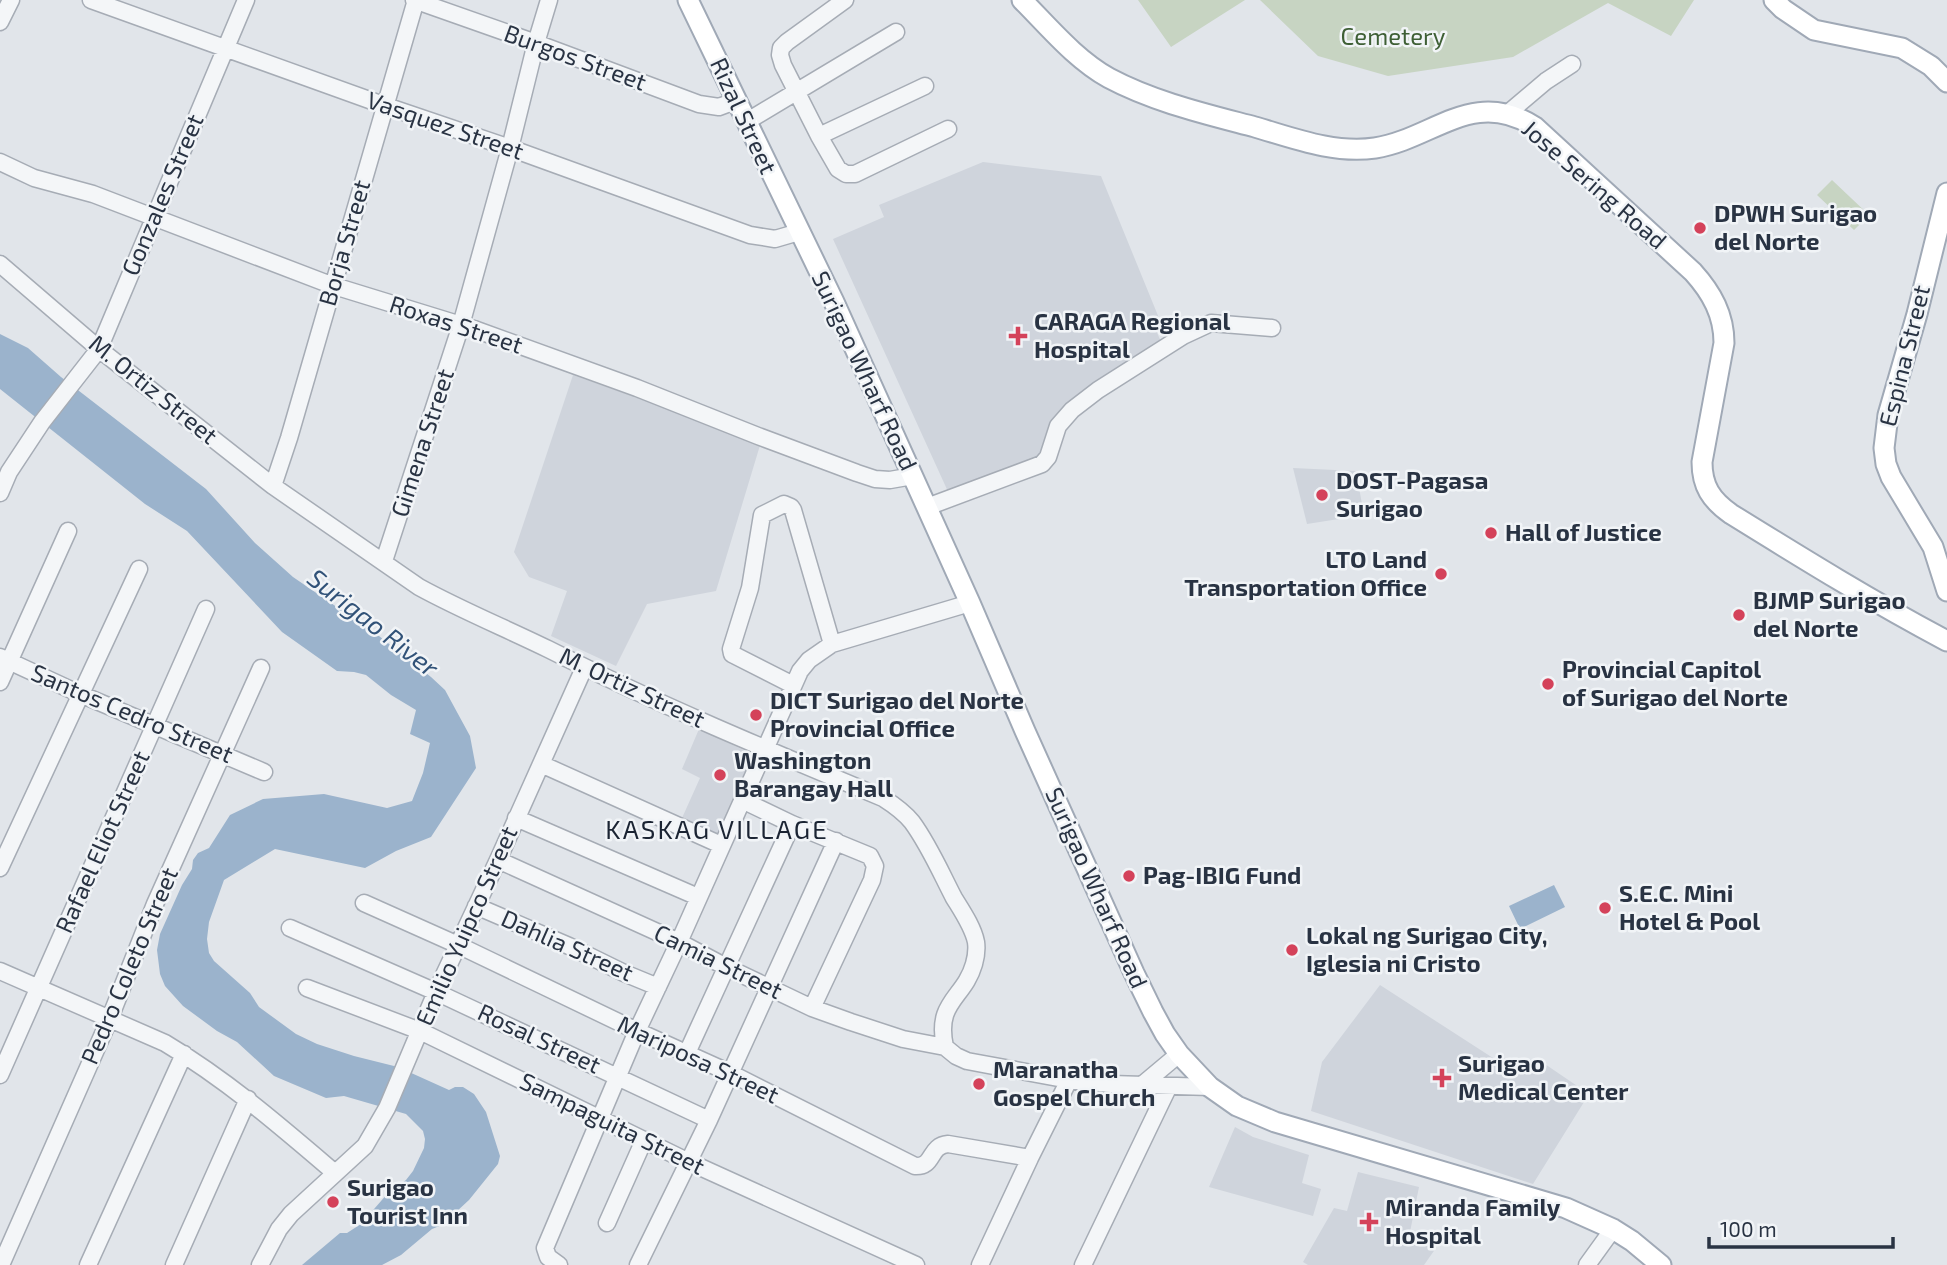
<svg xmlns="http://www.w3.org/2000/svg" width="1947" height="1265" viewBox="0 0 1947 1265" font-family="'Exo 2',sans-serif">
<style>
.built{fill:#cfd4dc}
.green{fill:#c7d4c2}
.water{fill:#9bb3cc}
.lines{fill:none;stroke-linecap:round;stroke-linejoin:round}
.minor-casing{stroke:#a6acb5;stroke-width:19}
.major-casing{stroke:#a0a9b6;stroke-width:23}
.minor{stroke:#f4f6f8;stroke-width:16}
.major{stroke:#fff;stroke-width:19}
.poi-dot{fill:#d4425a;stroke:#f1f4f7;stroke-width:2.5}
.labels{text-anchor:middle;stroke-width:5;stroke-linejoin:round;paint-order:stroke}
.park-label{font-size:24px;fill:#3e5f35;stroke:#f1f4f7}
.street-label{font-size:24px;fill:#293343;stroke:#f1f4f7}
.poi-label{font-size:24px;font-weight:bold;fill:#293343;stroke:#f1f4f7;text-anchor:start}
.water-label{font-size:26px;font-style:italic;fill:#315278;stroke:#f1f4f7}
.neighbourhood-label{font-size:26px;letter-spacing:2px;fill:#1b2433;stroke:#f1f4f7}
</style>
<rect width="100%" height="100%" fill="#e1e5ea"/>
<path class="built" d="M 983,162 L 1101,176 L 1161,323 L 1154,326 L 1163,346 L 1085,393 L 1042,456 L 950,496 L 833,239 L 884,217 L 879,205 Z
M 573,375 L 761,442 L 716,591 L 647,604 L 616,666 L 551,636 L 567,591 L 529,577 L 514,552 Z
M 1293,468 L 1356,471 L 1364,515 L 1307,524 Z
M 699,729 L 754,755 L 719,835 L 682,818 L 700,778 L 682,769 Z
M 1380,985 L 1493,1058 L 1539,1060 L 1589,1094 L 1533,1184 L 1311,1111 L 1322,1062 Z
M 1235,1127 L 1253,1137 L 1309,1155 L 1302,1183 L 1321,1189 L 1313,1216 L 1209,1187 Z
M 1358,1172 L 1419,1187 L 1410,1232 L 1428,1236 L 1427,1245 L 1436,1248 L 1424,1265 L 1308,1265 L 1303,1262 L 1334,1208 L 1347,1211 Z"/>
<path class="green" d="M 1138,0 L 1245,0 L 1171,47 Z
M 1260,0 L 1694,0 L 1671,36 L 1608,3 L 1513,57 L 1388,76 L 1318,56 Z
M 1832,180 L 1869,215 L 1854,230 L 1817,195 Z"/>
<path class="water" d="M 0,334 L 28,348 L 61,377 L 206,489 L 255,543 L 293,577 L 379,636 L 431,677 L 445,690 L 470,736 L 476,768 L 431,837 L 396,851 L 365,868 L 275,849 L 224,880 L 209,922 L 207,939 L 209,953 L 214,961 L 250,993 L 259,1007 L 296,1034 L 317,1044 L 354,1056 L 398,1067 L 449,1090 L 455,1087 L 463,1087 L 474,1094 L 486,1112 L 500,1156 L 498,1164 L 469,1200 L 442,1225 L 432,1229 L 401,1255 L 382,1265 L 302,1265 L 340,1233 L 347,1233 L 361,1224 L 388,1193 L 406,1180 L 413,1171 L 424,1148 L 425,1139 L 423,1131 L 406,1114 L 344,1096 L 326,1098 L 274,1076 L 237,1042 L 217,1031 L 183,1006 L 165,986 L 160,974 L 157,950 L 160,934 L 182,885 L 192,869 L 193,860 L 198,853 L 209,848 L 230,815 L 263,799 L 324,794 L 387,808 L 412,801 L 423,773 L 430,743 L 410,734 L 416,710 L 391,695 L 366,675 L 354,672 L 337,671 L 282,632 L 187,531 L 145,504 L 0,389 Z
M 1554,885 L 1565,907 L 1520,929 L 1509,906 Z"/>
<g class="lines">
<defs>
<path id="minor" d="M 91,0 L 386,106 L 510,148 L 750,235 L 775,239 L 799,232
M 414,0 L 536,43 L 699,104 L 719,107 L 735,101
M 845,0 L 787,42 L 781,48 L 780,55 L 783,65 L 819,136 L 838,169 L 846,174 L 855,174 L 948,129
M 0,22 L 11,0
M 1507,114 L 1546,81 L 1572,64
M 746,122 L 896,32
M 819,136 L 925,86
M 0,162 L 34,178 L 93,194 L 331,285 L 474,329 L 637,388 L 758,436 L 857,473 L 875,479 L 890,480 L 913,476
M 0,264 L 99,349 L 273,486 L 419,587 C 461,610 505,628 548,649 C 657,704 770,751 883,798 C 894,805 904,812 912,822 C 929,845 941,873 954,898 C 962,911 973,927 976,942 C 977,949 976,957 974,964 C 964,999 935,1001 945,1047 L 956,1056 L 967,1061 L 1069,1080 L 1111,1084 L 1210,1087
M 273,486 L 289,438 L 416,0
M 0,493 L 9,472 L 42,422 L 99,349 L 246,0
M 927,507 L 1042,464 L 1048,457 L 1058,426 L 1072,410 L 1098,390 L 1183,336 L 1211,323 L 1272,328
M 384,561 L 461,325 L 510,148 L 536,43 L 549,0
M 0,657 L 80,694 L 264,772
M 0,682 L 68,531
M 793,685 L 732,654 L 731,649 L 750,588 L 762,515 L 784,504 L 791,507 L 793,510 L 832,644
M 541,764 L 721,845
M 742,800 L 792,824 L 870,856 L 875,866 L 872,880 L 812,1008
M 516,818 L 698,897
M 498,860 L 679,942 L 726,967 L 812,1008 L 851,1022 L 903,1039 L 945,1047
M 0,868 L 139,569
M 364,903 L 458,945 L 637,1031 L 730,1073 L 915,1166 C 935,1167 928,1146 948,1144 L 1030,1158
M 476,906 L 569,946 L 624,973 L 658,987
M 290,928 L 436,992 L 709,1120
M 0,971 L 165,1043 C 227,1080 280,1126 335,1173
M 307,988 L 420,1031 L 689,1162 L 916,1265
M 687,1053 L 792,824
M 0,1075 L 206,609
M 1142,1085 L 1179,1054
M 607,1223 L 644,1140
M 1,1265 L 110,1018 L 155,904 L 261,668
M 88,1265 L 184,1054
M 174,1265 L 248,1099
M 260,1265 L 279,1229 L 291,1214 L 365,1146 L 387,1108 L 436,992 L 498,860 L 584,668
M 559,1265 L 548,1257 L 545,1248 L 637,1031 L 679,942 L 800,671 L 809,660 L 832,644 L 970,603
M 638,1265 L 709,1120 L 836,841
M 980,1265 L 1030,1158 L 1069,1080
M 1083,1265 L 1169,1086
M 1587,1265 L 1613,1229"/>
<path id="major" d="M 688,0 L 834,302 L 970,603 L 1025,731 L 1134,973 L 1153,1012 L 1165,1034 L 1179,1054 L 1210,1087 L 1237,1106 L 1275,1122 L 1566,1208 L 1613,1229 L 1632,1241 L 1661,1265
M 1022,0 C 1049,27 1075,59 1109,78 C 1154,102 1206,114 1255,127 C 1293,138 1334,154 1375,148 C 1433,139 1473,87 1535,127 L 1693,272 C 1712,293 1724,315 1724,343 L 1702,462 C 1702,486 1711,500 1731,514 C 1802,558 1873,602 1947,641
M 1774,0 L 1783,9 L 1814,30 L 1902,48 L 1931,66 L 1947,82
M 1947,193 L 1917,314 L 1888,415 L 1884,448 L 1886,464 L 1891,477 L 1933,547 L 1947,591"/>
</defs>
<use href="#minor" class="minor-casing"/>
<use href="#major" class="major-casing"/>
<use href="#minor" class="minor"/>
<use href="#major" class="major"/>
</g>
<g class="poi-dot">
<circle cx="1700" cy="228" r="7"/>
<path d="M1014.5 325.5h7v7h7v7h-7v7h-7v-7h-7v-7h7z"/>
<circle cx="1322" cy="495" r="7"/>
<circle cx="1491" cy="533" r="7"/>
<circle cx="1441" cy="574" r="7"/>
<circle cx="1739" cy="615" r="7"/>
<circle cx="1548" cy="684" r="7"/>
<circle cx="756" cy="715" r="7"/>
<circle cx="720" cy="775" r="7"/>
<circle cx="1129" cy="876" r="7"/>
<circle cx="1605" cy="908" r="7"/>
<circle cx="1292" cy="950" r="7"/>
<path d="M1438.5 1067.5h7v7h7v7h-7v7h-7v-7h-7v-7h7z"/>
<circle cx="979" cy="1084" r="7"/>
<circle cx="333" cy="1202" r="7"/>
<path d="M1365.5 1211.5h7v7h7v7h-7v7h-7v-7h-7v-7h7z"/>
</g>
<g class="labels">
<g class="park-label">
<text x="1393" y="45">Cemetery</text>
</g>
<g class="street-label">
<text transform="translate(575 58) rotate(20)" y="8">Burgos Street</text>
<text transform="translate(743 116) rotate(65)" y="8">Rizal Street</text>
<text transform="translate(445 126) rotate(19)" y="8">Vasquez Street</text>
<text transform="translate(1594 185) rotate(41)" y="8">Jose Sering Road</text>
<text transform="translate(163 195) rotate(-67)" y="8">Gonzales Street</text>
<text transform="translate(345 243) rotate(-74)" y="8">Borja Street</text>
<text transform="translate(456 325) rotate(18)" y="8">Roxas Street</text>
<text transform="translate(1905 356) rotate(-76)" y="8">Espina Street</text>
<text transform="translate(864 371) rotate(65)" y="8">Surigao Wharf Road</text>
<text transform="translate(153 390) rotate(39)" y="8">M. Ortiz Street</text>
<text transform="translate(423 443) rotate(-72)" y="8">Gimena Street</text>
<text transform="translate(632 688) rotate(25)" y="8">M. Ortiz Street</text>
<text transform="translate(132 714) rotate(23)" y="8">Santos Cedro Street</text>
<text transform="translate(103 842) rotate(-66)" y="8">Rafael Eliot Street</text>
<text transform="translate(1096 888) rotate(66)" y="8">Surigao Wharf Road</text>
<text transform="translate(467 926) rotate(-66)" y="8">Emilio Yuipco Street</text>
<text transform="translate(567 946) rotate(24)" y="8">Dahlia Street</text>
<text transform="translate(718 962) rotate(26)" y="8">Camia Street</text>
<text transform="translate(130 966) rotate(-67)" y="8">Pedro Coleto Street</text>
<text transform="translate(539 1039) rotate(25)" y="8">Rosal Street</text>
<text transform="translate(698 1060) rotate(25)" y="8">Mariposa Street</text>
<text transform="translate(612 1124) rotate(26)" y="8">Sampaguita Street</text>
</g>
<g class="poi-label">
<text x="1714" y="222">DPWH Surigao<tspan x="1714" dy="28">del Norte</tspan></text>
<text x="1034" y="330">CARAGA Regional<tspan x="1034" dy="28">Hospital</tspan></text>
<text x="1336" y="489">DOST-Pagasa<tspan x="1336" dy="28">Surigao</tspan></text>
<text x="1505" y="541">Hall of Justice</text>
<text x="1427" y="568" text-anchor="end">LTO Land<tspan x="1427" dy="28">Transportation Office</tspan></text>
<text x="1753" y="609">BJMP Surigao<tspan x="1753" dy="28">del Norte</tspan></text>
<text x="1562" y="678">Provincial Capitol<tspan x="1562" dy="28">of Surigao del Norte</tspan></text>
<text x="770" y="709">DICT Surigao del Norte<tspan x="770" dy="28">Provincial Office</tspan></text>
<text x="734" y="769">Washington<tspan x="734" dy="28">Barangay Hall</tspan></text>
<text x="1143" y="884">Pag-IBIG Fund</text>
<text x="1619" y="902">S.E.C. Mini<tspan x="1619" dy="28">Hotel &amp; Pool</tspan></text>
<text x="1306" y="944">Lokal ng Surigao City,<tspan x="1306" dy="28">Iglesia ni Cristo</tspan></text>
<text x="1458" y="1072">Surigao<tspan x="1458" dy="28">Medical Center</tspan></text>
<text x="993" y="1078">Maranatha<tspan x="993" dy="28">Gospel Church</tspan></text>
<text x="347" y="1196">Surigao<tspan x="347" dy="28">Tourist Inn</tspan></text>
<text x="1385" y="1216">Miranda Family<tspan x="1385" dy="28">Hospital</tspan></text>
</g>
<g class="water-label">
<text transform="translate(373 623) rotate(38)" y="9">Surigao River</text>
</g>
<g class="neighbourhood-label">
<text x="717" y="839">KASKAG VILLAGE</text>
</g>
</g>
<path d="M1709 1237v10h184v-10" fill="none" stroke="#293343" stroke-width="3.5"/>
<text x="1720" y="1237" font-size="21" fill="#293343" stroke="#f1f4f7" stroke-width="5" paint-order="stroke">100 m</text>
</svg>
